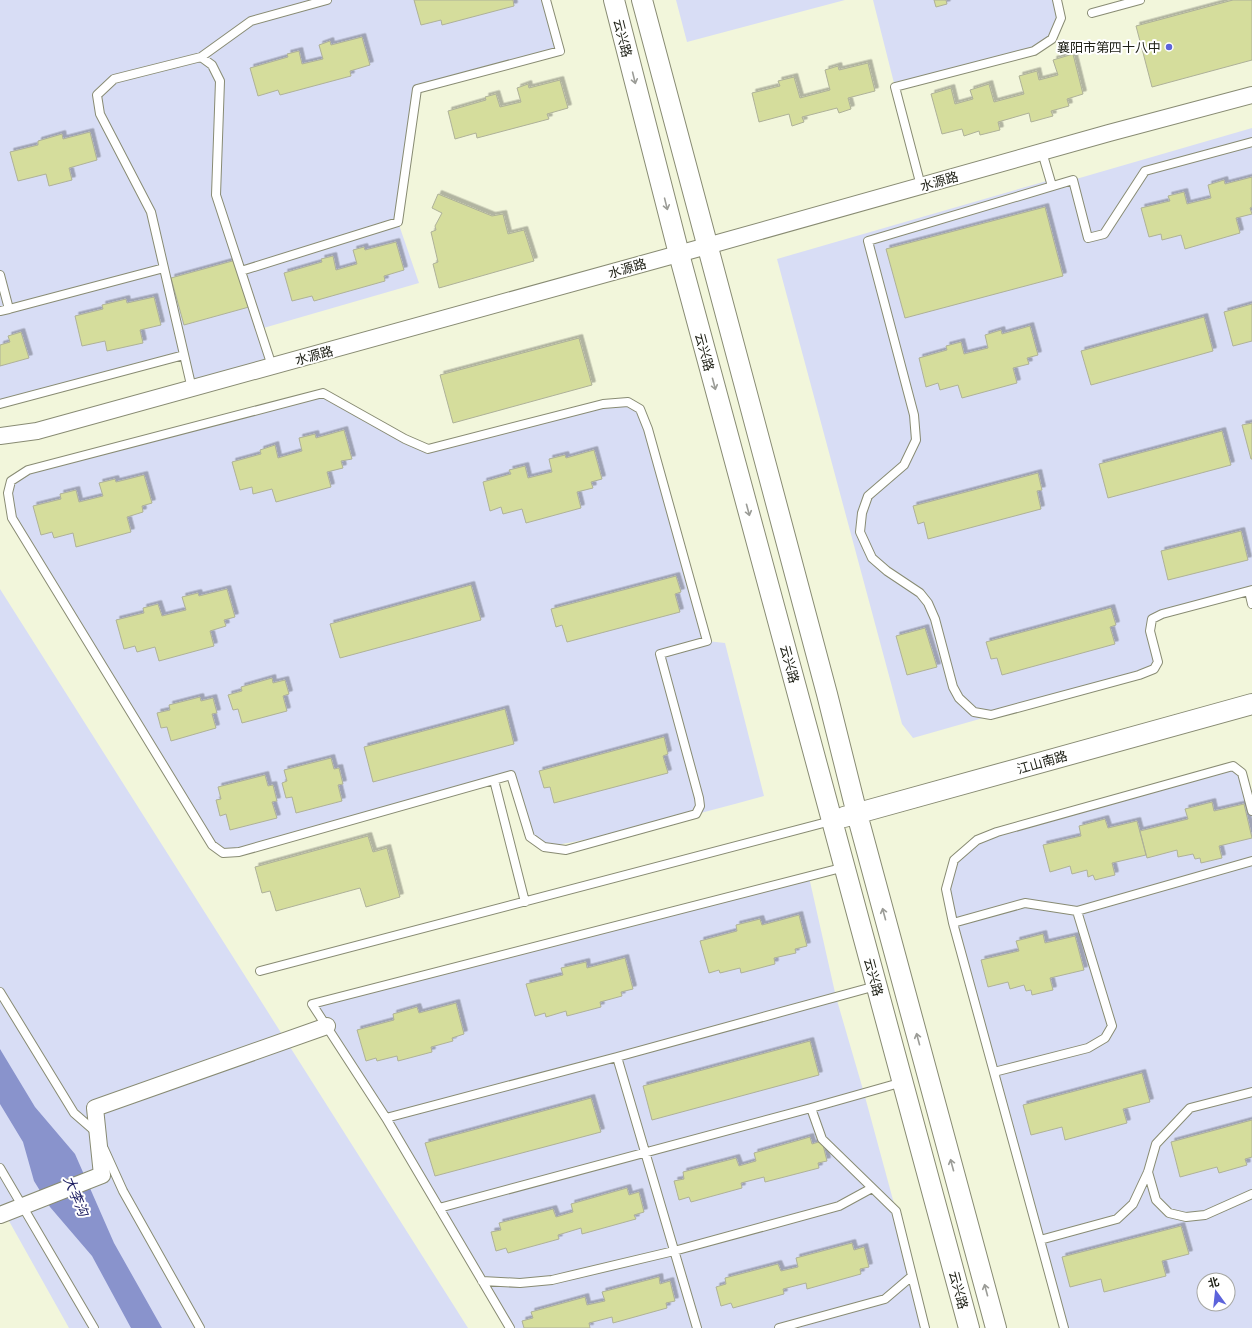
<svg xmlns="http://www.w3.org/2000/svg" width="1252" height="1328" viewBox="0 0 1252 1328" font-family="'Fira Sans Condensed','Noto Sans SC',sans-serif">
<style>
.green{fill:#d8ddf5;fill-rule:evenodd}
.water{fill:#8993cc}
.building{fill:#d5dd9c;stroke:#aeb198;filter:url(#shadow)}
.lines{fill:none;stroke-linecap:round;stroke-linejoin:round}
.service-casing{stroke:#888b73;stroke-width:10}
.minor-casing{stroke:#888b73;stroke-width:18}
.tertiary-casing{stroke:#888b73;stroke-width:22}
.service{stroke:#fff;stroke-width:8}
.minor{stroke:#fff;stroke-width:16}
.tertiary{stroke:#fff;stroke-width:20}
.oneway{stroke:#9b9c97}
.poi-dot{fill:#5c63db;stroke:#fff;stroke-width:1.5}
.labels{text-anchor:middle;stroke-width:4;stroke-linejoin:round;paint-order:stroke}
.street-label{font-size:13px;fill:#202218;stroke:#fff}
.poi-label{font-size:13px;fill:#202218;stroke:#fff;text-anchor:end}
.water-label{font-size:14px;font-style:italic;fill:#202164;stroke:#fff}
</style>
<defs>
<filter id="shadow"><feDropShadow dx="3.5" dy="-3.5" stdDeviation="0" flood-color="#0004"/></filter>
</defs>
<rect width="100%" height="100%" fill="#f2f6db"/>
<path class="green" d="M 0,0 L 546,0 L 560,51 L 417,89 L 398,222 L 419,283 L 260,329 L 272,366 L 192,389 L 184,355 L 0,404 Z
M 676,0 L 845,0 L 687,42 Z
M 873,0 L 1057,0 L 1061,18 L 1052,39 L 1034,51 L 895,87 Z
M 1252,128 L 1252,590 L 1152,619 L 1158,662 L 1154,669 L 913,738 L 902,724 L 777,259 L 1050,180 L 1052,186 Z
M 323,393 L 428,449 L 628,402 L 640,409 L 707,641 L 725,643 L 764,796 C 691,816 618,835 544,847 L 530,837 L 511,776 L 223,853 L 212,845 L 12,518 L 11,481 L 28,470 Z
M 0,589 L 468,1328 L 69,1328 L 0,1205 Z
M 1233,766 L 1242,773 L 1252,811 L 1252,1328 L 1064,1328 L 946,889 L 954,860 L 977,840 ZM 1204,1280 L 1228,1280 L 1228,1304 L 1204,1304 Z
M 809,877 L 836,997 L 864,1093 L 896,1211 L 925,1328 L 510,1328 L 312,1004 Z"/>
<path class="water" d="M 0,1049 L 35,1107 L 75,1154 L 114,1243 L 162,1328 L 131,1328 L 92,1256 L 50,1207 L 34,1181 L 23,1142 L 0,1104 Z"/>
<path class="building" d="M 414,0 L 513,0 L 514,6 L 442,25 L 441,20 L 421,25 Z
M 934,0 L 946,0 L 947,4 L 936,7 Z
M 1233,0 L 1252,0 L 1252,60 L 1152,87 L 1136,26 Z
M 362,37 L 370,65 L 350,71 L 351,76 L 280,95 L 278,90 L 258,96 L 250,68 L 288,57 L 287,54 L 299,51 L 302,64 L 323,59 L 319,45 L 330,41 L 331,45 Z
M 1073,54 L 1083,94 L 1067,99 L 1069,106 L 1051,111 L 1053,116 L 1031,122 L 1029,113 L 998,122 L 1000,130 L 980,135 L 979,131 L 964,136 L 962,129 L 942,134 L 931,94 L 951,88 L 955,104 L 973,99 L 970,90 L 989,84 L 994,102 L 1024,94 L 1019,76 L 1037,71 L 1039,80 L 1058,75 L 1053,60 Z
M 868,63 L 875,91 L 848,98 L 851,109 L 839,113 L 837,108 L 802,117 L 804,122 L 792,126 L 789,114 L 759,122 L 752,93 L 780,86 L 778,81 L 794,77 L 800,98 L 830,90 L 825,70 L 838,66 L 839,70 Z
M 560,80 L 568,108 L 547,114 L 549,119 L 477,138 L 476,133 L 455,139 L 448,111 L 486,100 L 485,97 L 496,94 L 500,107 L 521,102 L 517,88 L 528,84 L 529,88 Z
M 90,132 L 97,160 L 69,168 L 72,180 L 49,186 L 46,174 L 18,181 L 10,152 L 38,145 L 38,141 L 62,134 L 63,139 Z
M 1252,177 L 1252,207 L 1250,208 L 1252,214 L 1236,218 L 1240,233 L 1185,249 L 1181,235 L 1162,240 L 1161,234 L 1149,237 L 1141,208 L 1170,201 L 1168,196 L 1184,192 L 1187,204 L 1211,198 L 1208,185 L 1224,180 L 1225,184 Z
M 438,194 L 492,216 L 503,214 L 508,234 L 524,230 L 534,261 L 439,288 L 433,264 L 438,262 L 431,232 L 436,230 L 435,226 L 442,213 L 432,208 Z
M 1045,207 L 1063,276 L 905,318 L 886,249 Z
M 396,242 L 404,270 L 384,276 L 385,281 L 314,301 L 312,296 L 292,301 L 284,273 L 322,262 L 321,259 L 333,256 L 336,270 L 357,264 L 353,250 L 364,247 L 365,250 Z
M 236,260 L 249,307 L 184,325 L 171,278 Z
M 154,297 L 161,325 L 140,330 L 143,343 L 107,351 L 105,341 L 82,346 L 75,316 L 103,309 L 102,305 L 126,299 L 127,303 Z
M 1252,304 L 1252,341 L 1233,346 L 1224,312 Z
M 1204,317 L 1213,351 L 1091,385 L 1081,351 Z
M 1030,326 L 1038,355 L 1027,358 L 1029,364 L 1013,368 L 1017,383 L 962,398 L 958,385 L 940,390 L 938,383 L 926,387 L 919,358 L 947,350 L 946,346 L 961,342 L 964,354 L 988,348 L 985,335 L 1001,330 L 1002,334 Z
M 21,332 L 29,358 L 0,366 L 0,345 L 10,342 L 8,336 Z
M 579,338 L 592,385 L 453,423 L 440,375 Z
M 1252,423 L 1252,459 L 1251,459 L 1242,425 Z
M 344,430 L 352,459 L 341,461 L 343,468 L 327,472 L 331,487 L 276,502 L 272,489 L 253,494 L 252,487 L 240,490 L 232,462 L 261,454 L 260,450 L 275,445 L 278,458 L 302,451 L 299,438 L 315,434 L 316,438 Z
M 1222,431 L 1231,465 L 1108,498 L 1099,464 Z
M 594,450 L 602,479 L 591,482 L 593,488 L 577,492 L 581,508 L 526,523 L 522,509 L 503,514 L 501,507 L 490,511 L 483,482 L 511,474 L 509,470 L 525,466 L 528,478 L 552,472 L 549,459 L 565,455 L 566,458 Z
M 1038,473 L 1042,490 L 1037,491 L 1041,509 L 928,539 L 924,522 L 918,524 L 913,506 Z
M 144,475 L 152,503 L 142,506 L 143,512 L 127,517 L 131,532 L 76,547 L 73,533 L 54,538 L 52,532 L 41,535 L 33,506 L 61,499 L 60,494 L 76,490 L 79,502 L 103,496 L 99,483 L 115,479 L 116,482 Z
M 1241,531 L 1248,560 L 1168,580 L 1161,551 Z
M 676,576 L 681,592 L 675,594 L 680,612 L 567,642 L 562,625 L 556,627 L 551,609 Z
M 471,585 L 481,620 L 340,658 L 330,624 Z
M 227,589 L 235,617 L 224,620 L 226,626 L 210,631 L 214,646 L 159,661 L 155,647 L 137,652 L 135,646 L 124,649 L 116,620 L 144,613 L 143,608 L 158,604 L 162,616 L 186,610 L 182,597 L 198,593 L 199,596 Z
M 1111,608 L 1116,625 L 1110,627 L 1115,644 L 1002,675 L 997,658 L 991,659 L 986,642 Z
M 925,628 L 937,667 L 907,675 L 896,636 Z
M 272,678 L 273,683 L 285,680 L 289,694 L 283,696 L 287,711 L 242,723 L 238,709 L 233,710 L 228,695 L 242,691 L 241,687 Z
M 200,697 L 201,701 L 213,698 L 217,713 L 212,714 L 216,728 L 171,741 L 167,727 L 161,728 L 157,713 L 170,710 L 169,705 Z
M 505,709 L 514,744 L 373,782 L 364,747 Z
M 664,737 L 668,754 L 663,756 L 668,773 L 554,803 L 550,787 L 544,788 L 539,771 Z
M 331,758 L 334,769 L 339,768 L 343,784 L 338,785 L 342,801 L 296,813 L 292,797 L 286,798 L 282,783 L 287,781 L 284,770 Z
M 265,775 L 268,786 L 273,785 L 277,801 L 272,802 L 277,818 L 230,830 L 226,814 L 220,816 L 216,800 L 221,799 L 218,787 Z
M 1212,802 L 1214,811 L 1244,804 L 1252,838 L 1219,846 L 1222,858 L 1201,863 L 1200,858 L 1195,859 L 1193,854 L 1178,857 L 1177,850 L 1147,858 L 1140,831 L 1188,819 L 1185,809 Z
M 1105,819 L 1108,828 L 1137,821 L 1146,855 L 1112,863 L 1115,875 L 1095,880 L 1093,875 L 1088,877 L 1087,870 L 1072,874 L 1070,866 L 1050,872 L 1043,845 L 1081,836 L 1079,826 Z
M 368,836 L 373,852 L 387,848 L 400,897 L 366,907 L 360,888 L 276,911 L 270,891 L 262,893 L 255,867 Z
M 799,915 L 807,946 L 795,949 L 796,953 L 774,958 L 775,964 L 741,973 L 740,968 L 720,973 L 719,970 L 709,973 L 700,941 L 737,931 L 736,925 L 760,919 L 762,925 Z
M 1043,934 L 1045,943 L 1075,936 L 1084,970 L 1050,978 L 1053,990 L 1032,995 L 1031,990 L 1026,991 L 1024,985 L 1010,989 L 1008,982 L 988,987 L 981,960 L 1019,951 L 1016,941 Z
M 625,958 L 633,989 L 621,992 L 622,996 L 600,1002 L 601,1007 L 567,1016 L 566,1011 L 546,1017 L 545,1013 L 535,1016 L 526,984 L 563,975 L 561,968 L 586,962 L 587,968 Z
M 456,1003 L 464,1034 L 452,1038 L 453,1041 L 431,1047 L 432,1052 L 398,1061 L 397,1056 L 377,1061 L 376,1058 L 366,1061 L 357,1030 L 394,1020 L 393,1014 L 417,1007 L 419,1013 Z
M 810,1041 L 819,1075 L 652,1120 L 643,1086 Z
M 1142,1073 L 1150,1102 L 1123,1109 L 1127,1123 L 1065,1140 L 1062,1127 L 1031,1135 L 1023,1105 Z
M 591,1098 L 601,1132 L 435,1176 L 425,1143 Z
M 1252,1120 L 1252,1157 L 1245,1159 L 1247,1165 L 1219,1173 L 1217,1167 L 1180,1177 L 1171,1142 Z
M 810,1137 L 812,1144 L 822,1141 L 827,1161 L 818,1163 L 819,1168 L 765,1182 L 764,1177 L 741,1183 L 742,1188 L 691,1202 L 689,1197 L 679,1200 L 674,1181 L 684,1179 L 683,1172 L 736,1158 L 739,1166 L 756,1161 L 754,1153 Z
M 627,1188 L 629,1195 L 639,1192 L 644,1212 L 634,1215 L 636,1219 L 582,1234 L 581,1228 L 558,1235 L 559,1239 L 508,1253 L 506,1248 L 496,1251 L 491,1232 L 501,1230 L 499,1223 L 553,1209 L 556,1217 L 573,1212 L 571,1204 Z
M 1181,1226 L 1189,1254 L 1162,1261 L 1166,1276 L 1104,1292 L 1101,1279 L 1070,1287 L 1062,1257 Z
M 852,1243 L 854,1250 L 864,1247 L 869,1267 L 860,1269 L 861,1274 L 807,1289 L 806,1283 L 783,1289 L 784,1294 L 733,1308 L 731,1303 L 721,1306 L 716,1287 L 726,1284 L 725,1278 L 778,1264 L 781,1271 L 798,1267 L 796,1258 Z
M 659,1277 L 660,1284 L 670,1281 L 675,1301 L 666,1303 L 667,1308 L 613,1323 L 612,1317 L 589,1323 L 590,1328 L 524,1328 L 522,1321 L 533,1318 L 531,1312 L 585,1297 L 587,1305 L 605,1301 L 602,1292 Z"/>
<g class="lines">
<defs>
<path id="service" d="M 1092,13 L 1140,0
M 201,57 L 251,21 L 327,0
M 1252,142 L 1145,171 L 1104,234 L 1088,238 L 1073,180 L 868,241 L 914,415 L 916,440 L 904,465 L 868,496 L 862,513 L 860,532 L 872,558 L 887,571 L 920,593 L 928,603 L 935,619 L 953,687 L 959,698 L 974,712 L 991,715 L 1139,675 L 1154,669 L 1158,662 L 1150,631 L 1152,619 L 1162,614 L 1252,590
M 1042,152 L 1052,186
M 921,186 L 895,87 L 1034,51 L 1052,39 L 1061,18 L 1057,0
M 241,271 L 398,222 L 417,89 L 560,51 L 546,0
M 0,275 L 9,309 L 164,268
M 0,311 L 9,309
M 192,389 L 151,212 L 100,114 L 97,95 L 114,79 L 201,57 L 212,65 L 220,81 L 216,195 L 272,366
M 323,393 L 405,439 L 428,449 L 603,404 L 628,402 L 640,409 L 648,429 L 707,641 L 660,654 L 699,798 L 700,806 L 696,814 L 566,850 L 544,847 L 530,837 L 511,775 L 239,852 L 223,853 L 212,845 L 12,518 L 8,493 L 11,481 L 28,470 Z
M 0,404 L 184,355
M 1249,591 L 1252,604
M 494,780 L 525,902
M 1252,861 L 1077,911 L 1025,903 L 953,923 L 1040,1240 L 1117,1219 L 1133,1204 L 1148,1172 L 1156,1144 L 1190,1108 L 1252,1092
M 953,923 L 946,889 L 954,860 L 977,840 L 997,832 L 1233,766 L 1242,773 L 1252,811
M 260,971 L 831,821
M 0,992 L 74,1113 L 97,1133
M 617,1057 L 697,1328
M 994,1072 L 1088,1048 L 1105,1038 L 1112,1026 L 1077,911
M 903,1082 L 811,1108 L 822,1139 L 896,1211 L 925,1328
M 386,1118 L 617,1057 L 876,986
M 104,1149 L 123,1191 L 200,1328
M 0,1168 L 94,1328
M 1148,1172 L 1156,1200 L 1169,1213 L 1186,1217 L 1205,1215 L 1252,1194
M 439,1208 L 811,1108
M 1040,1240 L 1064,1328
M 482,1281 L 520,1283 L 552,1280 L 674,1251 L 839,1206 L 872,1188
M 510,1328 L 386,1118 L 312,1004 L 845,867
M 779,1328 L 885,1299 L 912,1276"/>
<path id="minor" d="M 0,436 L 37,431 L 707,246 L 1109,133 L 1252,95
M 0,1215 L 102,1175 L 95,1108 L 327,1026"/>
<path id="tertiary" d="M 614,0 L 679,254 L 969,1328
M 642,0 L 827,694 L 857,814 L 996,1328
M 844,817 L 1252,704"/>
</defs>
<use href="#service" class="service-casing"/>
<use href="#minor" class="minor-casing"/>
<use href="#tertiary" class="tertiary-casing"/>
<use href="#service" class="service"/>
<use href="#minor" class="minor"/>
<use href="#tertiary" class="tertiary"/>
</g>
<defs><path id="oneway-shaft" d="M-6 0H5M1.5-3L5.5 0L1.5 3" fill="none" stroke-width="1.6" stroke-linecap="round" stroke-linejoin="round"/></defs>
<g class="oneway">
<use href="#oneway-shaft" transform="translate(634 78) rotate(76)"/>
<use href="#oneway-shaft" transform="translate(666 204) rotate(76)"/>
<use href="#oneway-shaft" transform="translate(714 384) rotate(75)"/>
<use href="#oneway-shaft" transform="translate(748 510) rotate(75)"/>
<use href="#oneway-shaft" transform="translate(884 914) rotate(-105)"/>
<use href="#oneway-shaft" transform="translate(918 1039) rotate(-105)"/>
<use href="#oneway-shaft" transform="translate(952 1165) rotate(-105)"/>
<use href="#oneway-shaft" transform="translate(986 1290) rotate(-105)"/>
</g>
<circle class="poi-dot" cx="1169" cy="47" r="4"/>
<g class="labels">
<g class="street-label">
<text transform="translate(623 38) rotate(76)" y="5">云兴路</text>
<text transform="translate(939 181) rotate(-16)" y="5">水源路</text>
<text transform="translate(627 268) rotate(-16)" y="5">水源路</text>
<text transform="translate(705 352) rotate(75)" y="5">云兴路</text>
<text transform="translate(314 355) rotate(-15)" y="5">水源路</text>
<text transform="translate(790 664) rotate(75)" y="5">云兴路</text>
<text transform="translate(1042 762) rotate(-16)" y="5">江山南路</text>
<text transform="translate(874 977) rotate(75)" y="5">云兴路</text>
<text transform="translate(959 1290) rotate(75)" y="5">云兴路</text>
</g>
<g class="poi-label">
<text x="1161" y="52">襄阳市第四十八中</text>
</g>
<g class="water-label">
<text transform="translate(76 1196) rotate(67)" y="5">大李沟</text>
</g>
</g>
<g transform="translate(1216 1292) rotate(345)"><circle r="19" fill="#ffffff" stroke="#a6a7a3"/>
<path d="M0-3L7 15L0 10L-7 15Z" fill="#5c63db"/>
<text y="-6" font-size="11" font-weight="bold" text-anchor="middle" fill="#202218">北</text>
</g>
</svg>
